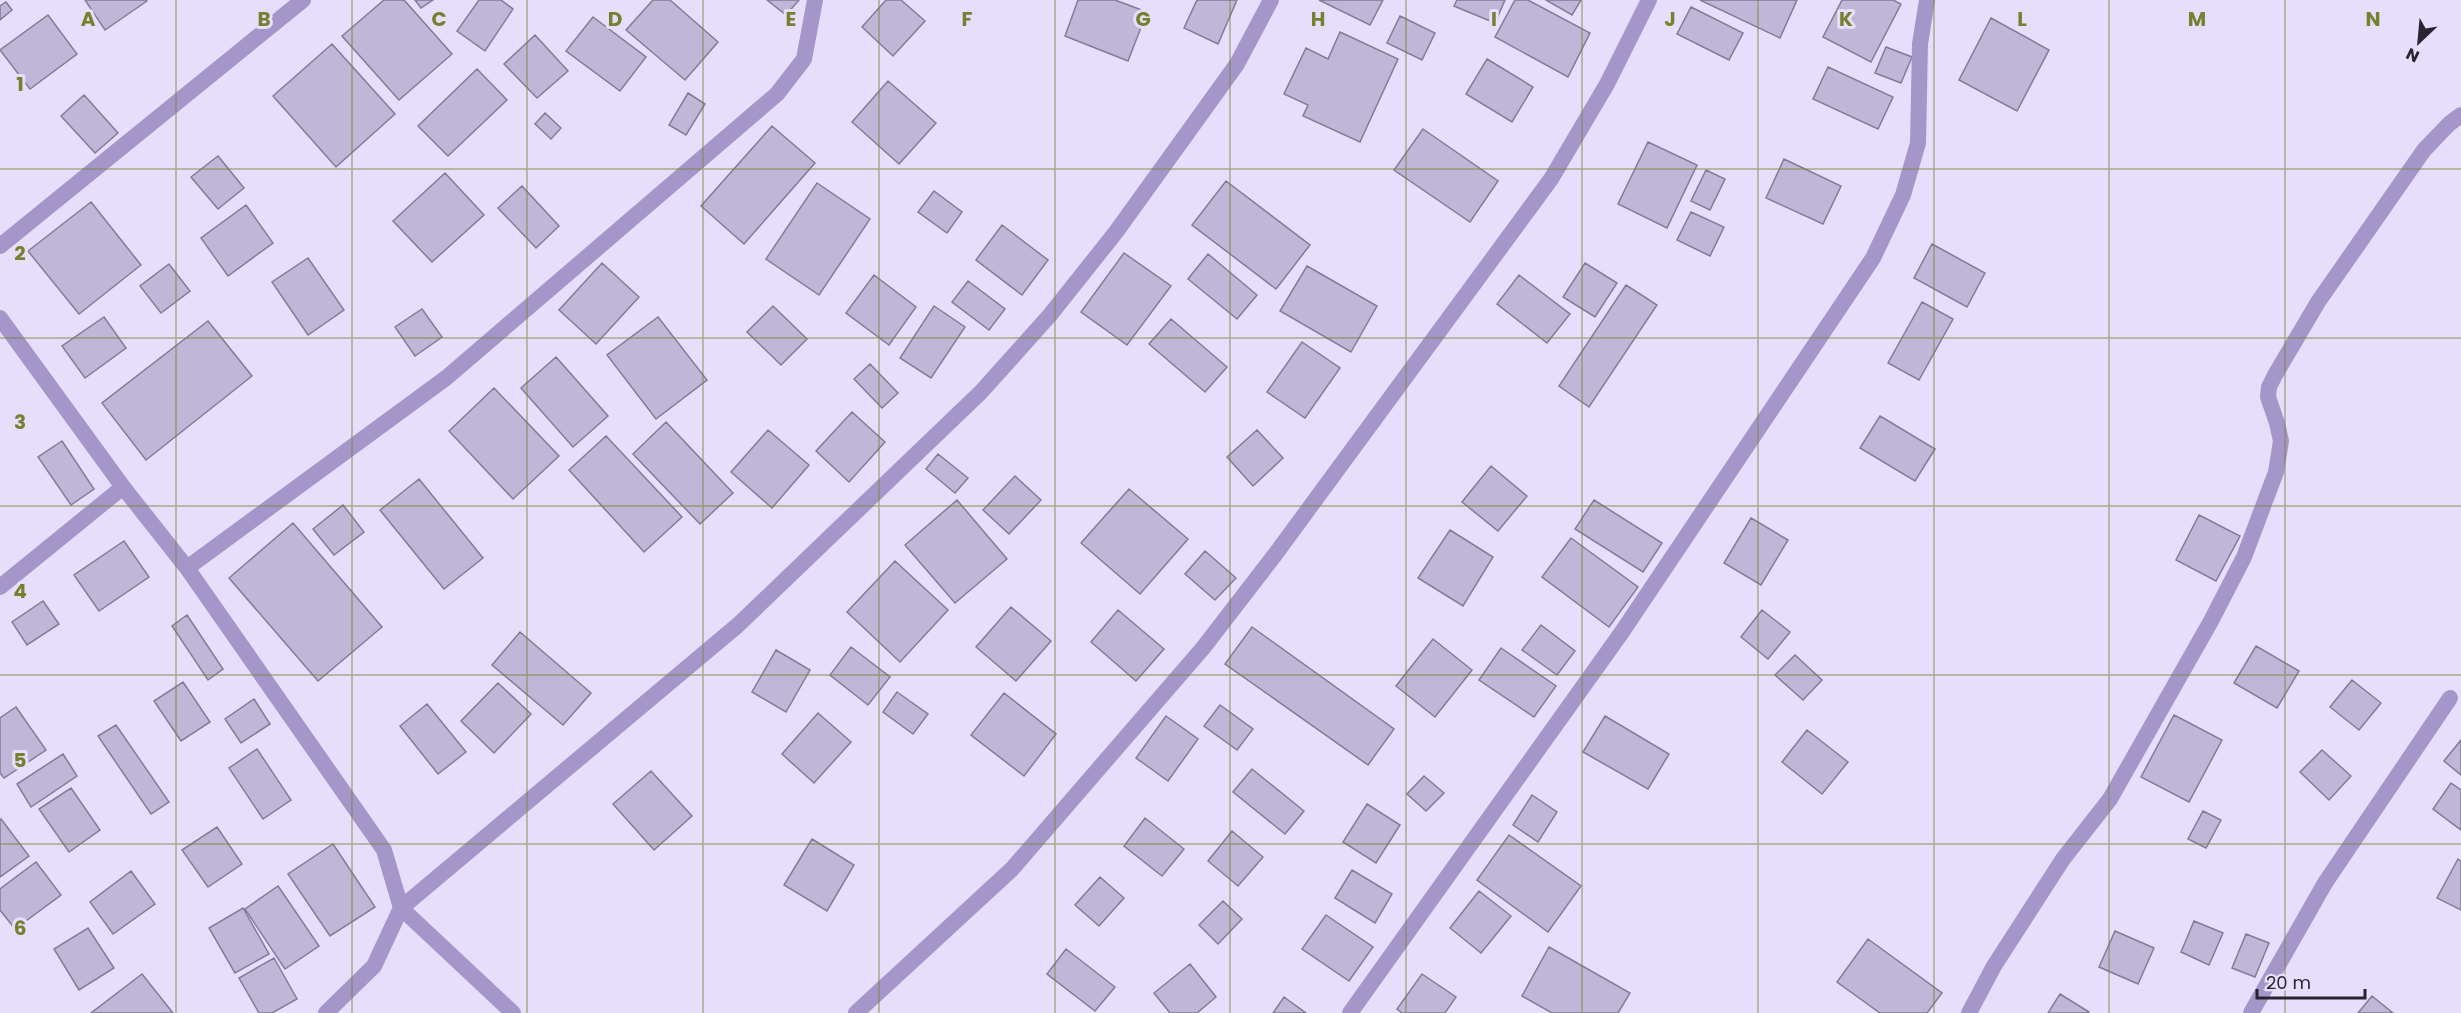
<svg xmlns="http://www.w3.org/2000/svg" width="2461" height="1013" viewBox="0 0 2461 1013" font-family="Poppins,sans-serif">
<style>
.building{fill:#bfb6d8;stroke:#847b9b;stroke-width:1.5}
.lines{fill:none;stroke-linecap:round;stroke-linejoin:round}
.minor{stroke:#a596ca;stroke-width:16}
.grid{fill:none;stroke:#74812f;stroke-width:1.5;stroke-opacity:0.55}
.grid-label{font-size:20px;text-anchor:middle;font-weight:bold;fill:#74812f;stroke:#e6defb;stroke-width:6;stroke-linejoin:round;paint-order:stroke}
</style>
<rect width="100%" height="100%" fill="#e6defb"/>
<path class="building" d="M 85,0 L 146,0 L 147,1 L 105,30 Z
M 384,0 L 404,0 L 452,54 L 399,100 L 342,36 Z
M 415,0 L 433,0 L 421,8 Z
M 479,0 L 501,0 L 513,9 L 485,51 L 457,31 Z
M 653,0 L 670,0 L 718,42 L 685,80 L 626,30 Z
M 767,0 L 799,0 L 786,15 Z
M 886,0 L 901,0 L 925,21 L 893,56 L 862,27 Z
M 1078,0 L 1115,0 L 1147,12 L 1128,61 L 1065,36 Z
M 1197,0 L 1237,0 L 1218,44 L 1184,28 Z
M 1319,0 L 1383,0 L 1370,25 Z
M 1457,0 L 1505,0 L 1495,23 L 1454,6 Z
M 1515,0 L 1528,0 L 1590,33 L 1568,77 L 1495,37 Z
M 1546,0 L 1581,0 L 1572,15 Z
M 1700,0 L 1797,0 L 1780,38 Z
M 1842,0 L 1893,0 L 1901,4 L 1871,62 L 1823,37 Z
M 6,2 L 12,10 L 0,20 L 0,6 Z
M 1691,7 L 1743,33 L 1729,60 L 1677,34 Z
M 48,15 L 77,54 L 30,89 L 0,50 Z
M 1400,16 L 1435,33 L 1422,60 L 1387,43 Z
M 593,17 L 646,57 L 620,91 L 566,51 Z
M 1991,18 L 2049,50 L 2017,111 L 1959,80 Z
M 1340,32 L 1398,59 L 1360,142 L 1303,116 L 1308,105 L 1284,94 L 1306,48 L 1328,59 Z
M 535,35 L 568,71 L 537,98 L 504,64 Z
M 332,44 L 395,114 L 336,167 L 273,96 Z
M 1886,47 L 1912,57 L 1901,83 L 1875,73 Z
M 1487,59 L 1533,87 L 1512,122 L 1466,94 Z
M 1828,67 L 1893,97 L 1878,129 L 1813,99 Z
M 477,69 L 507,100 L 448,156 L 418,126 Z
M 888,81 L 936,123 L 899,164 L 852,122 Z
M 688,93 L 705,104 L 686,135 L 669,125 Z
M 84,95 L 118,133 L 95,153 L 61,116 Z
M 545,113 L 561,128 L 551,139 L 535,124 Z
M 772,126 L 815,163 L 744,244 L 701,206 Z
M 1423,129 L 1498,181 L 1470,222 L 1394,170 Z
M 1648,142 L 1697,165 L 1667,228 L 1618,204 Z
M 218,156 L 244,188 L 218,209 L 191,177 Z
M 1784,159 L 1841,186 L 1823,224 L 1766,198 Z
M 1706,170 L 1725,179 L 1710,210 L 1691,201 Z
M 445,173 L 484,215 L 432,262 L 393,221 Z
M 1226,181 L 1310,245 L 1276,289 L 1192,225 Z
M 817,183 L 870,219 L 819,295 L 766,259 Z
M 522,186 L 559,226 L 536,248 L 498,208 Z
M 934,191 L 962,212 L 947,233 L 918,212 Z
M 91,202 L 141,265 L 79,314 L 28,251 Z
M 246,205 L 273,243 L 228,276 L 201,238 Z
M 1691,212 L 1724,227 L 1710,256 L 1677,240 Z
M 1002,225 L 1048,260 L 1022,295 L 976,260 Z
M 1932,244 L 1985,273 L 1967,307 L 1914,278 Z
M 1124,253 L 1171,286 L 1127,345 L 1081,312 Z
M 1208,254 L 1257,295 L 1237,319 L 1188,279 Z
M 308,258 L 344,310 L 308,335 L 272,282 Z
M 602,263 L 639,297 L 596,344 L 559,310 Z
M 1585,263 L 1617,283 L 1595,317 L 1563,297 Z
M 169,264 L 190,291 L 161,313 L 140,286 Z
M 1307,266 L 1377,306 L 1351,352 L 1280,311 Z
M 874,275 L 916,307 L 889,345 L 846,313 Z
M 1519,275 L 1570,314 L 1547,343 L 1497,304 Z
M 968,281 L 1005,309 L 989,330 L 952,302 Z
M 1626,285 L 1657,305 L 1589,407 L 1559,386 Z
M 1922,302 L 1953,319 L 1919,380 L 1888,363 Z
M 773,306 L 807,339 L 781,365 L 747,332 Z
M 934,306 L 965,327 L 931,378 L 900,358 Z
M 422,309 L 442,337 L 415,356 L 395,327 Z
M 104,317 L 126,348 L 85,378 L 62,346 Z
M 658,317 L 707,380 L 656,419 L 607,355 Z
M 1171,319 L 1227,367 L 1205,392 L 1149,344 Z
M 208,321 L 252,376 L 146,460 L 102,403 Z
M 1302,342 L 1340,368 L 1305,418 L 1267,392 Z
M 556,357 L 608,416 L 573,447 L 521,388 Z
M 870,364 L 898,393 L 882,408 L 854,379 Z
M 494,388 L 559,456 L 513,499 L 449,431 Z
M 852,412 L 885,442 L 849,482 L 816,451 Z
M 1880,416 L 1935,449 L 1915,481 L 1860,448 Z
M 666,422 L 733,493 L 700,524 L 633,454 Z
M 768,430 L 809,465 L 772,508 L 731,472 Z
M 1257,430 L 1283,458 L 1253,486 L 1227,457 Z
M 606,436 L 682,517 L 644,552 L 569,470 Z
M 62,441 L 94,489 L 71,505 L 38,457 Z
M 938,454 L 968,478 L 955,493 L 926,469 Z
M 1491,466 L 1527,496 L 1498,531 L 1462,502 Z
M 1015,476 L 1041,500 L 1009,534 L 983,510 Z
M 419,479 L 483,558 L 444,589 L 380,510 Z
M 1129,489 L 1188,539 L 1140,594 L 1081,543 Z
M 957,500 L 1007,559 L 955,603 L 905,545 Z
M 1594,500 L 1662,543 L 1643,572 L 1575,529 Z
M 343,505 L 364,532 L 334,555 L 313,529 Z
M 2199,515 L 2240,536 L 2216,581 L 2176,560 Z
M 1751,518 L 1788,540 L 1761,585 L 1724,563 Z
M 293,523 L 382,627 L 318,681 L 229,578 Z
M 1450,530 L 1493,557 L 1463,606 L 1418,578 Z
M 1571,538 L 1638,587 L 1609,627 L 1542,577 Z
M 124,541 L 149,577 L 99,611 L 74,575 Z
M 1205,551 L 1236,578 L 1215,600 L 1185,574 Z
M 895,561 L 948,610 L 900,662 L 847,612 Z
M 43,601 L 59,624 L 27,645 L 12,622 Z
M 1011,607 L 1051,641 L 1016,681 L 976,647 Z
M 1118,610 L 1164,649 L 1136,681 L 1091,642 Z
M 1762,610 L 1790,632 L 1768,659 L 1741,637 Z
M 187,615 L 223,669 L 208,680 L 172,626 Z
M 1541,625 L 1575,651 L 1557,675 L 1522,650 Z
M 1252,627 L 1394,729 L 1368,765 L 1225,664 Z
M 520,632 L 591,693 L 563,725 L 492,665 Z
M 1433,639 L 1472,670 L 1435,717 L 1396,686 Z
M 2256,646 L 2299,671 L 2277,708 L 2234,683 Z
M 851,647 L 890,677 L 868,705 L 830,675 Z
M 1501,648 L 1556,686 L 1534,717 L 1479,680 Z
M 776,650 L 810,670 L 786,712 L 752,692 Z
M 1795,655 L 1822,680 L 1803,700 L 1775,675 Z
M 2352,680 L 2381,703 L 2359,730 L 2330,707 Z
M 183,682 L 210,722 L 181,741 L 154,701 Z
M 498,683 L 531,714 L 494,753 L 461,721 Z
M 897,692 L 928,714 L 913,734 L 883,712 Z
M 1004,693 L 1056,734 L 1024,776 L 971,735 Z
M 254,699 L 270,724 L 241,743 L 225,719 Z
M 427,704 L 466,752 L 438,774 L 400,726 Z
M 1220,705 L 1253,729 L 1237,750 L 1204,726 Z
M 16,707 L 46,750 L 4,778 L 0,773 L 0,718 Z
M 818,713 L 851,742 L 814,783 L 782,754 Z
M 2174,715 L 2222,740 L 2189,802 L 2141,777 Z
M 1166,716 L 1198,739 L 1168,781 L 1136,758 Z
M 1605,716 L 1669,754 L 1648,789 L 1583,752 Z
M 116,725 L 169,802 L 151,814 L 98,736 Z
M 1807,730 L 1848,762 L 1822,794 L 1782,762 Z
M 2461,740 L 2461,775 L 2444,761 Z
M 257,749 L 291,800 L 263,819 L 229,768 Z
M 2322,750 L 2351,776 L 2329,800 L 2300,772 Z
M 63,754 L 77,776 L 31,807 L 17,784 Z
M 1252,769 L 1304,811 L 1285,834 L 1233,792 Z
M 651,771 L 692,816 L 654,850 L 613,804 Z
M 1424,776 L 1444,793 L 1426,811 L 1407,794 Z
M 2451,783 L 2461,790 L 2461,830 L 2433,809 Z
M 71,788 L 100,830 L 69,852 L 39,809 Z
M 1532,795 L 1557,812 L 1538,842 L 1513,825 Z
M 1367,804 L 1400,825 L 1376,863 L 1343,842 Z
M 2203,811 L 2221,820 L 2206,848 L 2188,839 Z
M 1145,818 L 1184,849 L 1162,876 L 1124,846 Z
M 1,819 L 29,856 L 0,877 L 0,820 Z
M 217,827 L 242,864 L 208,887 L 182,850 Z
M 1232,831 L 1263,857 L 1238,886 L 1208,861 Z
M 1509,835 L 1581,886 L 1548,932 L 1477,880 Z
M 812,839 L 854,865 L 827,911 L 784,885 Z
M 333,844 L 375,907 L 330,936 L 288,874 Z
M 2458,859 L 2461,861 L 2461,910 L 2437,898 Z
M 36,862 L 61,895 L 15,929 L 0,910 L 0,889 Z
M 1352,870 L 1392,894 L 1375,923 L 1335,898 Z
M 131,871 L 155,904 L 113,934 L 90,902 Z
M 1100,877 L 1124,898 L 1099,926 L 1075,905 Z
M 278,886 L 319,946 L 285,969 L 245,909 Z
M 1479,891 L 1511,916 L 1481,953 L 1450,928 Z
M 1223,901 L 1242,919 L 1218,944 L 1199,925 Z
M 243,908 L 269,954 L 235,973 L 209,928 Z
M 1326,915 L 1373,947 L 1349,981 L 1302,949 Z
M 2194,921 L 2223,933 L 2209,965 L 2181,952 Z
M 88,928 L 114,968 L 79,990 L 54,949 Z
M 2115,931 L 2154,948 L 2138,984 L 2099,967 Z
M 2246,934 L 2269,943 L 2255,977 L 2232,968 Z
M 1868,939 L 1942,993 L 1927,1013 L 1880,1013 L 1837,982 Z
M 1549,947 L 1630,993 L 1618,1013 L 1552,1013 L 1522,996 Z
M 1066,949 L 1115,987 L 1095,1011 L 1047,974 Z
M 274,958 L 297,999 L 272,1013 L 259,1013 L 239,978 Z
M 1190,964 L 1216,997 L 1197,1013 L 1170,1013 L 1154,993 Z
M 142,974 L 173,1013 L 91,1013 Z
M 1422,974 L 1456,997 L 1445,1013 L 1402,1013 L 1397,1009 Z
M 2060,994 L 2089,1012 L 2088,1013 L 2048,1013 Z
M 2372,996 L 2393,1013 L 2358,1013 Z
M 1284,997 L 1306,1013 L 1273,1013 Z"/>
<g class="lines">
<path class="minor" d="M 0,246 L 303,0
M 0,318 L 123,487 L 187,568 L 384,850 L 401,908 L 374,966 L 326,1013
M 187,568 L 446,378 L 777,94 L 804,59 L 815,0
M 0,587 L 123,487
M 513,1013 L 401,908 L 738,625 L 981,392 L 1050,315 L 1116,232 L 1237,64 L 1271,0
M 856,1013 L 1012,869 L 1203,648 L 1274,556 L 1551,179 L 1607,84 L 1649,0
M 1350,1013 L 1622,632 L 1873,258 L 1903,195 L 1918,143 L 1920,44 L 1927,0
M 1969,1013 L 1994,966 L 2063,859 L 2110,799 L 2211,621 L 2244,557 L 2276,472 L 2281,441 L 2277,423 L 2268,397 L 2269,387 L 2275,375 L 2318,302 L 2424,150 L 2449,124 L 2461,115
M 2251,1013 L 2325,883 L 2450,698"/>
</g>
<path class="grid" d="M 176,0 L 176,1013M 352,0 L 352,1013M 527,0 L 527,1013M 703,0 L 703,1013M 879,0 L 879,1013M 1055,0 L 1055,1013M 1230,0 L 1230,1013M 1406,0 L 1406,1013M 1582,0 L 1582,1013M 1758,0 L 1758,1013M 1934,0 L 1934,1013M 2109,0 L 2109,1013M 2285,0 L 2285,1013M 0,169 L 2461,169M 0,338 L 2461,338M 0,506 L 2461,506M 0,675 L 2461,675M 0,844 L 2461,844"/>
<g class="grid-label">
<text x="88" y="26">A</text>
<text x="264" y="26">B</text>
<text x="439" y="26">C</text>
<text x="615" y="26">D</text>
<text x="791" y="26">E</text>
<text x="967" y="26">F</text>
<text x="1143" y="26">G</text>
<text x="1318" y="26">H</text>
<text x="1494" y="26">I</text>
<text x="1670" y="26">J</text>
<text x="1846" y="26">K</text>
<text x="2022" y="26">L</text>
<text x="2197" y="26">M</text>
<text x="2373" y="26">N</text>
<text x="20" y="91">1</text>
<text x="20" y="260">2</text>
<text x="20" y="429">3</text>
<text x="20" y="598">4</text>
<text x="20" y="767">5</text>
<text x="20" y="935">6</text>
</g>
<g transform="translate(2419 42) rotate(206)" stroke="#e6defb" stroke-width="4.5" paint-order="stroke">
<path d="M0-4.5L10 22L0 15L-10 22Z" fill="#282431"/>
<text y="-9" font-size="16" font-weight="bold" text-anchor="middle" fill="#282431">N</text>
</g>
<path d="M2257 989v9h108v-9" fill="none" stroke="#282431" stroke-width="3"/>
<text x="2266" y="989" font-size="18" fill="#282431" stroke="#e6defb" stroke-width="4.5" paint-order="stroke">20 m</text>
</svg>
